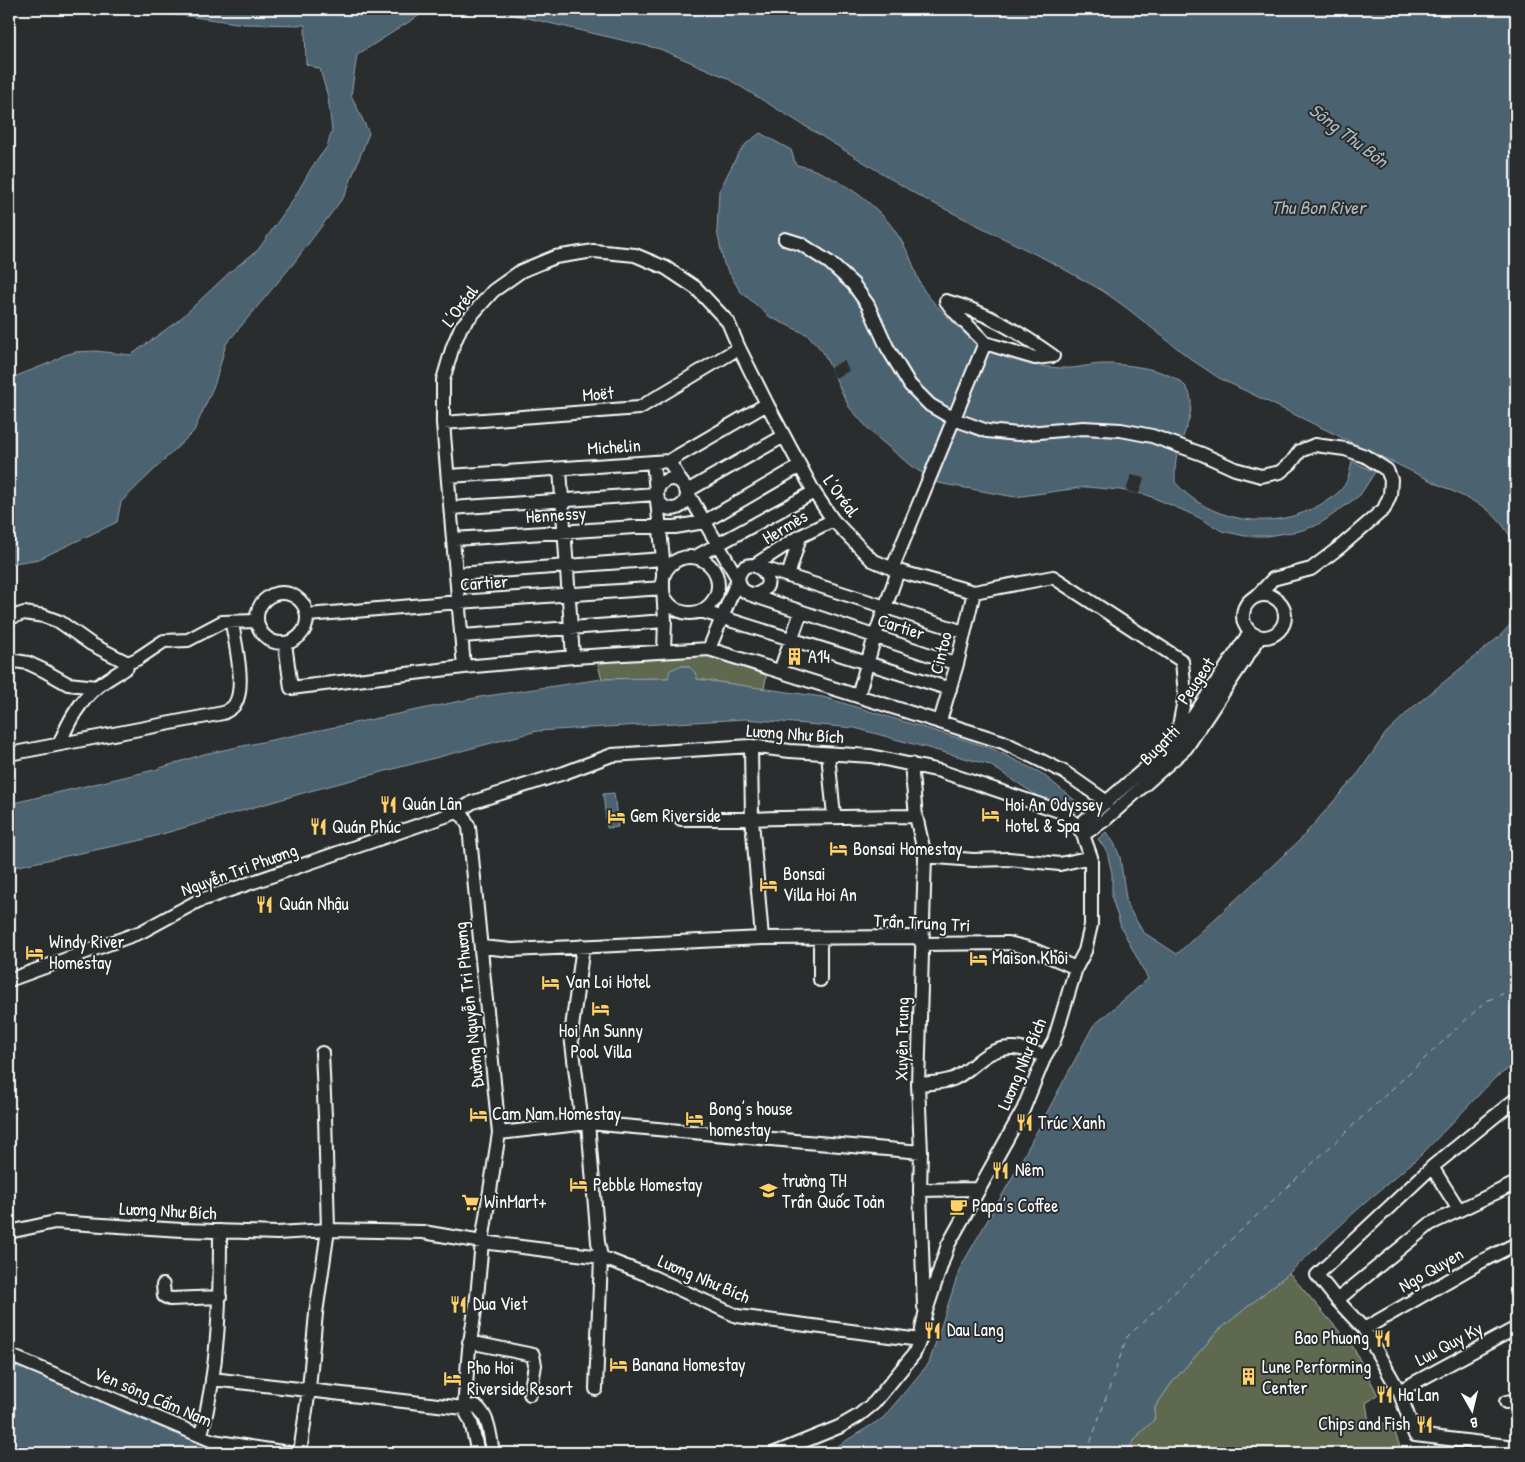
<svg xmlns="http://www.w3.org/2000/svg" width="1525" height="1462" viewBox="0 0 1525 1462" font-family="'Patrick Hand',sans-serif">
<style>
.green{fill:#5f6950;stroke:#afb4a8}
.water{fill:#4b626f;stroke:#93a1a9}
.pier{fill:#2a2d2e}
.lines{fill:none;stroke-linecap:round;stroke-linejoin:round}
.ferry{stroke:#aeb8be;stroke-width:1;stroke-dasharray:6 5;stroke-linecap:butt}
.minor-casing{stroke:#fff;stroke-width:16}
.minor{stroke:#2a2d2e;stroke-width:12}
.labels{text-anchor:middle;stroke-width:4;stroke-linejoin:round;paint-order:stroke}
.street-label{font-size:18px;fill:#fff;stroke:#2a2d2e}
.poi-label{font-size:18px;fill:#fff;stroke:#2a2d2e;text-anchor:start}
.water-label{font-size:19px;font-style:italic;fill:#aeb8be;stroke:#2a2d2e}
</style>
<rect width="100%" height="100%" fill="#2a2d2e"/>
<filter id="ink" filterUnits="userSpaceOnUse"><feTurbulence type="fractalNoise" baseFrequency=".02" numOctaves="2"/><feDisplacementMap in="SourceGraphic" scale="10" xChannelSelector="R" yChannelSelector="G"/><feConvolveMatrix kernelMatrix="1 2 1 2 8 2 1 2 1" color-interpolation-filters="sRGB"/></filter>
<g filter="url(#ink)">
<path class="green" d="M 712,654 L 767,672 L 764,689 L 697,679 L 696,674 L 688,666 L 680,666 L 668,678 L 602,679 L 597,662 Z
M 1289,1273 L 1353,1347 L 1378,1395 L 1366,1403 L 1369,1422 L 1392,1424 L 1402,1453 L 1125,1453 L 1140,1433 L 1154,1420 L 1155,1407 L 1173,1381 L 1219,1330 Z"/>
<path class="water" d="M 110,9 L 432,9 L 426,11 L 357,55 L 351,95 L 369,133 L 345,195 L 293,264 L 226,344 L 215,383 L 194,431 L 121,502 L 117,522 L 39,559 L 9,564 L 9,379 L 52,362 L 62,356 L 75,352 L 96,351 L 131,355 L 179,320 L 231,271 L 258,250 L 293,200 L 312,167 L 327,147 L 332,130 L 328,97 L 320,69 L 306,64 L 305,25 L 244,24 L 187,16 Z
M 489,9 L 1516,9 L 1516,548 C 1509,531 1498,518 1483,506 L 1219,378 L 1192,360 L 1128,309 L 1103,291 L 1053,263 L 919,196 L 725,77 L 660,49 Z
M 760,133 L 791,150 L 796,165 C 829,170 877,203 895,231 C 902,241 909,253 913,265 C 916,273 919,282 923,289 C 932,303 963,333 977,343 C 1001,360 1034,367 1063,368 C 1077,369 1090,364 1104,364 C 1127,364 1171,369 1186,387 C 1201,407 1179,439 1176,460 C 1175,467 1175,475 1175,482 C 1211,524 1276,532 1323,503 C 1343,491 1348,485 1352,461 L 1375,472 L 1360,495 L 1327,519 L 1315,526 L 1299,531 L 1267,536 L 1245,536 L 1222,531 L 1198,517 L 1173,506 L 1147,495 L 1120,490 L 1086,487 L 1015,497 L 938,483 L 911,466 L 872,433 L 849,407 L 823,352 L 808,335 L 770,317 L 740,291 L 724,264 L 717,231 L 719,191 L 738,154 L 746,144 Z
M 1516,610 L 1516,1064 L 1496,1077 L 1421,1155 L 1358,1209 L 1289,1273 L 1219,1330 L 1173,1381 L 1155,1407 L 1154,1420 L 1140,1433 L 1125,1453 L 826,1453 L 883,1418 L 929,1363 L 960,1268 L 1012,1178 L 1093,1026 L 1148,979 L 1121,927 L 1112,898 L 1112,873 L 1107,852 L 1098,839 L 1106,832 L 1114,843 L 1120,857 L 1127,905 L 1143,932 L 1177,954 L 1300,840 L 1360,771 L 1386,733 L 1411,709 L 1499,637 L 1509,626 Z
M 680,666 C 690,666 695,669 697,679 L 823,697 L 991,748 L 1041,773 L 1082,806 L 1070,817 L 990,765 L 855,728 L 745,719 L 537,731 L 310,791 L 138,841 L 9,868 L 9,804 L 154,770 L 204,754 L 480,697 L 602,679 L 668,678 L 670,670 Z
M 614,793 L 618,827 L 607,828 L 603,794 Z
M 9,1360 L 123,1412 L 224,1453 L 9,1453 Z"/>
<path class="pier" d="M 844,360 L 849,371 L 835,378 L 830,368 Z
M 1131,475 L 1144,478 L 1139,494 L 1126,491 Z"/>
<g class="lines">
<path class="ferry" d="M 1087,1453 L 1127,1337 L 1486,1001 L 1516,988"/>
<defs>
<path id="minor" d="M 785,239 L 801,244 L 830,263 L 853,284 L 868,305 L 887,347 L 910,385 L 930,405 L 954,419 L 987,431 L 1018,434 L 1083,428 L 1121,430 L 1152,436 L 1202,454 L 1235,469 L 1261,476 L 1280,472 L 1291,463 L 1300,451 L 1315,445 L 1345,449 L 1365,456 L 1387,470 L 1391,480 L 1390,495 L 1384,509 L 1340,547 L 1311,569 L 1273,579 L 1256,597
M 443,423 L 639,408 L 739,348
M 669,461 L 738,579 L 741,588 C 746,593 752,596 759,593 C 785,581 745,546 738,579 L 709,649
M 653,462 L 663,559 L 663,588 L 665,621 L 664,651
M 560,469 L 573,657
M 449,476 L 669,461 L 767,404
M657 494a15 15 0 1 1 30 0a15 15 0 1 1-30 0Z
M 687,491 L 784,436
M 451,508 L 656,494
M 454,539 L 635,527 L 675,527 L 704,522 L 800,466
M 695,557 L 814,492
M662 585a28 28 0 1 1 56 0a28 28 0 1 1-56 0Z
M 755,565 L 795,539 L 833,520
M 760,567 L 964,632
M 892,569 L 985,343 C 972,328 957,317 946,301 C 986,312 1019,332 1053,356 L 1035,358 L 985,343
M 457,574 L 663,559
M 788,576 L 800,537
M257 618a25 25 0 1 1 50 0a25 25 0 1 1-50 0Z
M 749,594 L 957,664
M1243 616a21 21 0 1 1 42 0a21 21 0 1 1-42 0Z
M 701,611 L 950,689
M 308,615 L 459,602 L 663,588
M 9,618 L 24,613 L 44,616 L 60,622 L 91,644 L 128,663 L 137,659 L 164,641 L 188,640 L 222,622 L 257,621
M 462,636 L 665,621
M 285,643 L 291,688 L 464,667 L 573,657 L 709,649 L 1003,742 L 1064,772 L 1107,802
M 9,660 L 28,663 L 43,670 L 68,684 L 97,687
M 464,667 L 443,423 L 443,380 L 453,346 L 461,327 L 493,291 L 521,271 L 555,257 L 594,251 L 635,255 L 666,268 L 696,288 L 728,322 L 739,348 L 767,404 L 814,492 L 833,520 L 872,560 L 898,571 L 974,592 L 1053,577 L 1182,661 L 1185,695 L 1176,742
M 780,671 L 801,612
M 858,696 L 875,636 L 898,571
M 940,721 L 957,664 L 974,592
M 60,743 C 68,722 79,702 97,687 C 105,680 117,674 127,667 L 128,663
M 751,746 L 752,820 L 762,938
M 9,754 L 223,713 C 227,711 233,708 235,704 C 246,687 235,642 232,623
M 828,754 L 834,816
M 911,764 L 916,816 L 925,856 L 918,1084 L 921,1152 L 920,1190 L 924,1307
M 457,812 L 464,817 L 469,827 L 499,1133 L 482,1242 L 477,1297 L 469,1349 L 464,1408 L 471,1422 L 478,1453
M 681,819 C 759,820 838,816 916,816
M 1078,826 L 1176,742 L 1250,632
M 1083,835 L 1106,819 L 1186,748 L 1260,637
M 925,856 L 973,860 L 1009,859 L 1060,864 L 1091,857
M 820,938 L 820,980
M 481,947 L 512,950 L 762,938 L 914,937 L 919,939 L 922,944 L 1008,943 L 1032,949 L 1076,968
M 9,980 L 141,932 L 198,901 L 457,812 L 473,802 L 564,773 L 612,755 L 751,746 L 790,751 L 871,756 L 940,771 L 1059,811 L 1078,826 L 1083,835 L 1091,857 L 1091,925 L 1085,951 L 1076,968 L 1054,1041 L 1045,1056 L 1023,1110 L 948,1245 L 925,1314 L 920,1340 L 914,1354 L 874,1403 L 858,1416 L 839,1427 L 775,1453
M 918,1084 C 930,1083 942,1083 953,1079 C 975,1069 982,1049 1011,1048 C 1022,1047 1034,1053 1045,1056
M 1516,1099 L 1432,1167 L 1317,1275 L 1337,1300 L 1364,1329 L 1399,1391 L 1415,1435 L 1516,1447
M 588,1123 L 598,1242 L 601,1257 L 596,1389
M 582,1124 L 571,1035 L 583,946
M 499,1133 L 588,1123 L 921,1152
M 1432,1167 L 1459,1210
M 920,1190 L 978,1189
M 9,1232 L 55,1222 L 182,1230 L 277,1233 L 328,1230 L 423,1232 L 482,1242 L 601,1257 L 653,1277 L 737,1316 L 920,1340
M 163,1285 L 164,1296 L 170,1299 L 220,1297
M 1337,1300 L 1430,1224 L 1516,1183
M 1364,1329 L 1484,1260 L 1516,1244
M 469,1342 L 533,1355 L 535,1365 L 530,1394
M 9,1355 L 213,1441 L 289,1453
M 212,1379 L 464,1408 L 476,1406 C 490,1417 490,1437 493,1453
M 1399,1391 L 1516,1328
M 1506,1402 L 1516,1400
M 201,1435 C 219,1368 220,1300 220,1231
M 300,1453 L 309,1389 L 316,1313 L 328,1230 L 325,1116 L 322,1053"/>
</defs>
<use href="#minor" class="minor-casing"/>
<use href="#minor" class="minor"/>
</g>
</g>
<defs>
<symbol id="building-bare" viewBox="-9 -9 18 18"><path d="M-4-6H4V6H1V3H-1V6H-4ZM-2.5-4.3h1.7v1.8h-1.7ZM.8-4.3h1.7v1.8H.8ZM-2.5-1h1.7V.8h-1.7ZM.8-1h1.7V.8H.8Z" fill="#ffd166" stroke="#2a2d2e" stroke-width="2.5" paint-order="stroke"/></symbol>
<symbol id="restaurant-bare" viewBox="-9 -9 18 18"><path d="M-5-6h1v4h1v-4h1v4h1v-4h1v5L-1.5 .5V6h-2V.5L-5-1ZM5-6V6H3V1.5H1.5Q1.5-4 5-6Z" fill="#ffd166" stroke="#2a2d2e" stroke-width="2.5" paint-order="stroke"/></symbol>
<symbol id="hotel-bare" viewBox="-9 -9 18 18"><path d="M-6-4.5h1.5V1H6V5H4.5V3h-9V5H-6ZM-4 0a1.8 1.8 0 1 1 3.6 0ZM.5 0V-2.5h3Q6-2.5 6 0Z" fill="#ffd166" stroke="#2a2d2e" stroke-width="2.5" paint-order="stroke"/></symbol>
<symbol id="school-bare" viewBox="-9 -9 18 18"><path d="M0-5L7-2L0 1L-7-2ZM-4 1L0 2.5L4 1V4Q0 6-4 4Z" fill="#ffd166" stroke="#2a2d2e" stroke-width="2.5" paint-order="stroke"/></symbol>
<symbol id="supermarket-bare" viewBox="-9 -9 18 18"><path d="M-6-5.5h2.5l.6 2H6L4.5 2H-2.5L-4.4-4H-6ZM-1.5 3.2a1.3 1.3 0 1 0 .1 0ZM3 3.2a1.3 1.3 0 1 0 .1 0Z" fill="#ffd166" stroke="#2a2d2e" stroke-width="2.5" paint-order="stroke"/></symbol>
<symbol id="cafe-bare" viewBox="-9 -9 18 18"><path d="M-5.5-4.5H6V0H3Q3 3.5 0 3.5H-2.5Q-5.5 3.5-5.5 0ZM3-3.2v2h1.7v-2ZM-6 4.5H4V6H-6Z" fill="#ffd166" stroke="#2a2d2e" stroke-width="2.5" paint-order="stroke"/></symbol>
</defs>
<g fill-rule="evenodd">
<use href="#building-bare" x="782" y="644" width="25" height="25"/>
<use href="#restaurant-bare" x="376" y="792" width="25" height="25"/>
<use href="#hotel-bare" x="978" y="802" width="25" height="25"/>
<use href="#hotel-bare" x="604" y="804" width="25" height="25"/>
<use href="#restaurant-bare" x="306" y="814" width="25" height="25"/>
<use href="#hotel-bare" x="826" y="836" width="25" height="25"/>
<use href="#hotel-bare" x="756" y="872" width="25" height="25"/>
<use href="#restaurant-bare" x="252" y="892" width="25" height="25"/>
<use href="#hotel-bare" x="22" y="940" width="25" height="25"/>
<use href="#hotel-bare" x="966" y="946" width="25" height="25"/>
<use href="#hotel-bare" x="538" y="970" width="25" height="25"/>
<use href="#hotel-bare" x="588" y="996" width="25" height="25"/>
<use href="#hotel-bare" x="466" y="1102" width="25" height="25"/>
<use href="#hotel-bare" x="682" y="1106" width="25" height="25"/>
<use href="#restaurant-bare" x="1012" y="1110" width="25" height="25"/>
<use href="#restaurant-bare" x="988" y="1158" width="25" height="25"/>
<use href="#hotel-bare" x="566" y="1172" width="25" height="25"/>
<use href="#school-bare" x="756" y="1178" width="25" height="25"/>
<use href="#supermarket-bare" x="458" y="1190" width="25" height="25"/>
<use href="#cafe-bare" x="946" y="1194" width="25" height="25"/>
<use href="#restaurant-bare" x="446" y="1292" width="25" height="25"/>
<use href="#restaurant-bare" x="920" y="1318" width="25" height="25"/>
<use href="#restaurant-bare" x="1370" y="1326" width="25" height="25"/>
<use href="#hotel-bare" x="606" y="1352" width="25" height="25"/>
<use href="#building-bare" x="1236" y="1364" width="25" height="25"/>
<use href="#hotel-bare" x="440" y="1366" width="25" height="25"/>
<use href="#restaurant-bare" x="1372" y="1382" width="25" height="25"/>
<use href="#restaurant-bare" x="1412" y="1412" width="25" height="25"/>
</g>
<g class="labels">
<g class="street-label">
<text transform="translate(460 306) rotate(-53)" y="6">L’Oréal</text>
<text transform="translate(598 394) rotate(-5)" y="6">Moët</text>
<text transform="translate(614 447) rotate(-4)" y="6">Michelin</text>
<text transform="translate(841 496) rotate(54)" y="6">L’Oréal</text>
<text transform="translate(556 515) rotate(-4)" y="6">Hennessy</text>
<text transform="translate(785 527) rotate(-31)" y="6">Hermès</text>
<text transform="translate(484 583) rotate(-4)" y="6">Cartier</text>
<text transform="translate(901 627) rotate(18)" y="6">Cartier</text>
<text transform="translate(941 653) rotate(-76)" y="6">Cintoo</text>
<text transform="translate(1196 681) rotate(-56)" y="6">Peugeot</text>
<text transform="translate(795 734) rotate(4)" y="6">Lương Như Bích</text>
<text transform="translate(1160 745) rotate(-45)" y="6">Bugatti</text>
<text transform="translate(239 870) rotate(-20)" y="6">Nguyễn Tri Phương</text>
<text transform="translate(922 923) rotate(3)" y="6">Trần Trung Tri</text>
<text transform="translate(469 1005) rotate(-96)" y="6">Đường Nguyễn Tri Phương</text>
<text transform="translate(902 1039) rotate(-89)" y="6">Xuyên Trung</text>
<text transform="translate(1022 1064) rotate(-67)" y="6">Lương Như Bích</text>
<text transform="translate(168 1211) rotate(3)" y="6">Lương Như Bích</text>
<text transform="translate(1431 1270) rotate(-30)" y="6">Ngo Quyen</text>
<text transform="translate(704 1279) rotate(23)" y="6">Lương Như Bích</text>
<text transform="translate(1449 1344) rotate(-28)" y="6">Luu Quy Ky</text>
<text transform="translate(153 1397) rotate(23)" y="6">Ven sông Cẩm Nam</text>
</g>
<g class="poi-label">
<text x="808" y="663">A14</text>
<text x="402" y="810">Quán Lân</text>
<text x="1005" y="811">Hoi An Odyssey<tspan x="1005" dy="21">Hotel &amp; Spa</tspan></text>
<text x="630" y="822">Gem Riverside</text>
<text x="332" y="833">Quán Phúc</text>
<text x="853" y="855">Bonsai Homestay</text>
<text x="783" y="880">Bonsai<tspan x="783" dy="21">Villa Hoi An</tspan></text>
<text x="279" y="910">Quán Nhậu</text>
<text x="49" y="948">Windy River<tspan x="49" dy="21">Homestay</tspan></text>
<text x="992" y="964">Maison Khôi</text>
<text x="565" y="988">Van Loi Hotel</text>
<text x="601" y="1037" text-anchor="middle">Hoi An Sunny<tspan x="601" dy="21">Pool Villa</tspan></text>
<text x="709" y="1115">Bong’s house<tspan x="709" dy="21">homestay</tspan></text>
<text x="492" y="1120">Cam Nam Homestay</text>
<text x="1038" y="1129">Trúc Xanh</text>
<text x="1015" y="1176">Nêm</text>
<text x="782" y="1187">trường TH<tspan x="782" dy="21">Trần Quốc Toản</tspan></text>
<text x="593" y="1191">Pebble Homestay</text>
<text x="484" y="1208">WinMart+</text>
<text x="972" y="1212">Papa’s Coffee</text>
<text x="473" y="1310">Dua Viet</text>
<text x="947" y="1336">Dau Lang</text>
<text x="1369" y="1344" text-anchor="end">Bao Phuong</text>
<text x="632" y="1371">Banana Homestay</text>
<text x="1262" y="1373">Lune Performing<tspan x="1262" dy="21">Center</tspan></text>
<text x="467" y="1374">Pho Hoi<tspan x="467" dy="21">Riverside Resort</tspan></text>
<text x="1398" y="1401">Ha Lan</text>
<text x="1410" y="1430" text-anchor="end">Chips and Fish</text>
</g>
<g class="water-label">
<text transform="translate(1349 135) rotate(37)" y="7">Sông Thu Bồn</text>
<text x="1318" y="214">Thu Bon River</text>
</g>
</g>
<rect width="1525" height="1462" fill="none" stroke="#2a2d2e" stroke-width="30"/>
<rect x="15" y="15" width="1495" height="1432" fill="none" stroke="#fff" stroke-width="2" filter="url(#ink)"/>
<g transform="translate(1472 1410) rotate(172)" stroke="#2a2d2e" stroke-width="4" paint-order="stroke">
<path d="M0-4L9 19L0 12L-9 19Z" fill="#ffffff"/>
<text y="-8" font-size="14" font-weight="bold" text-anchor="middle" fill="#ffffff">B</text>
</g>
</svg>
